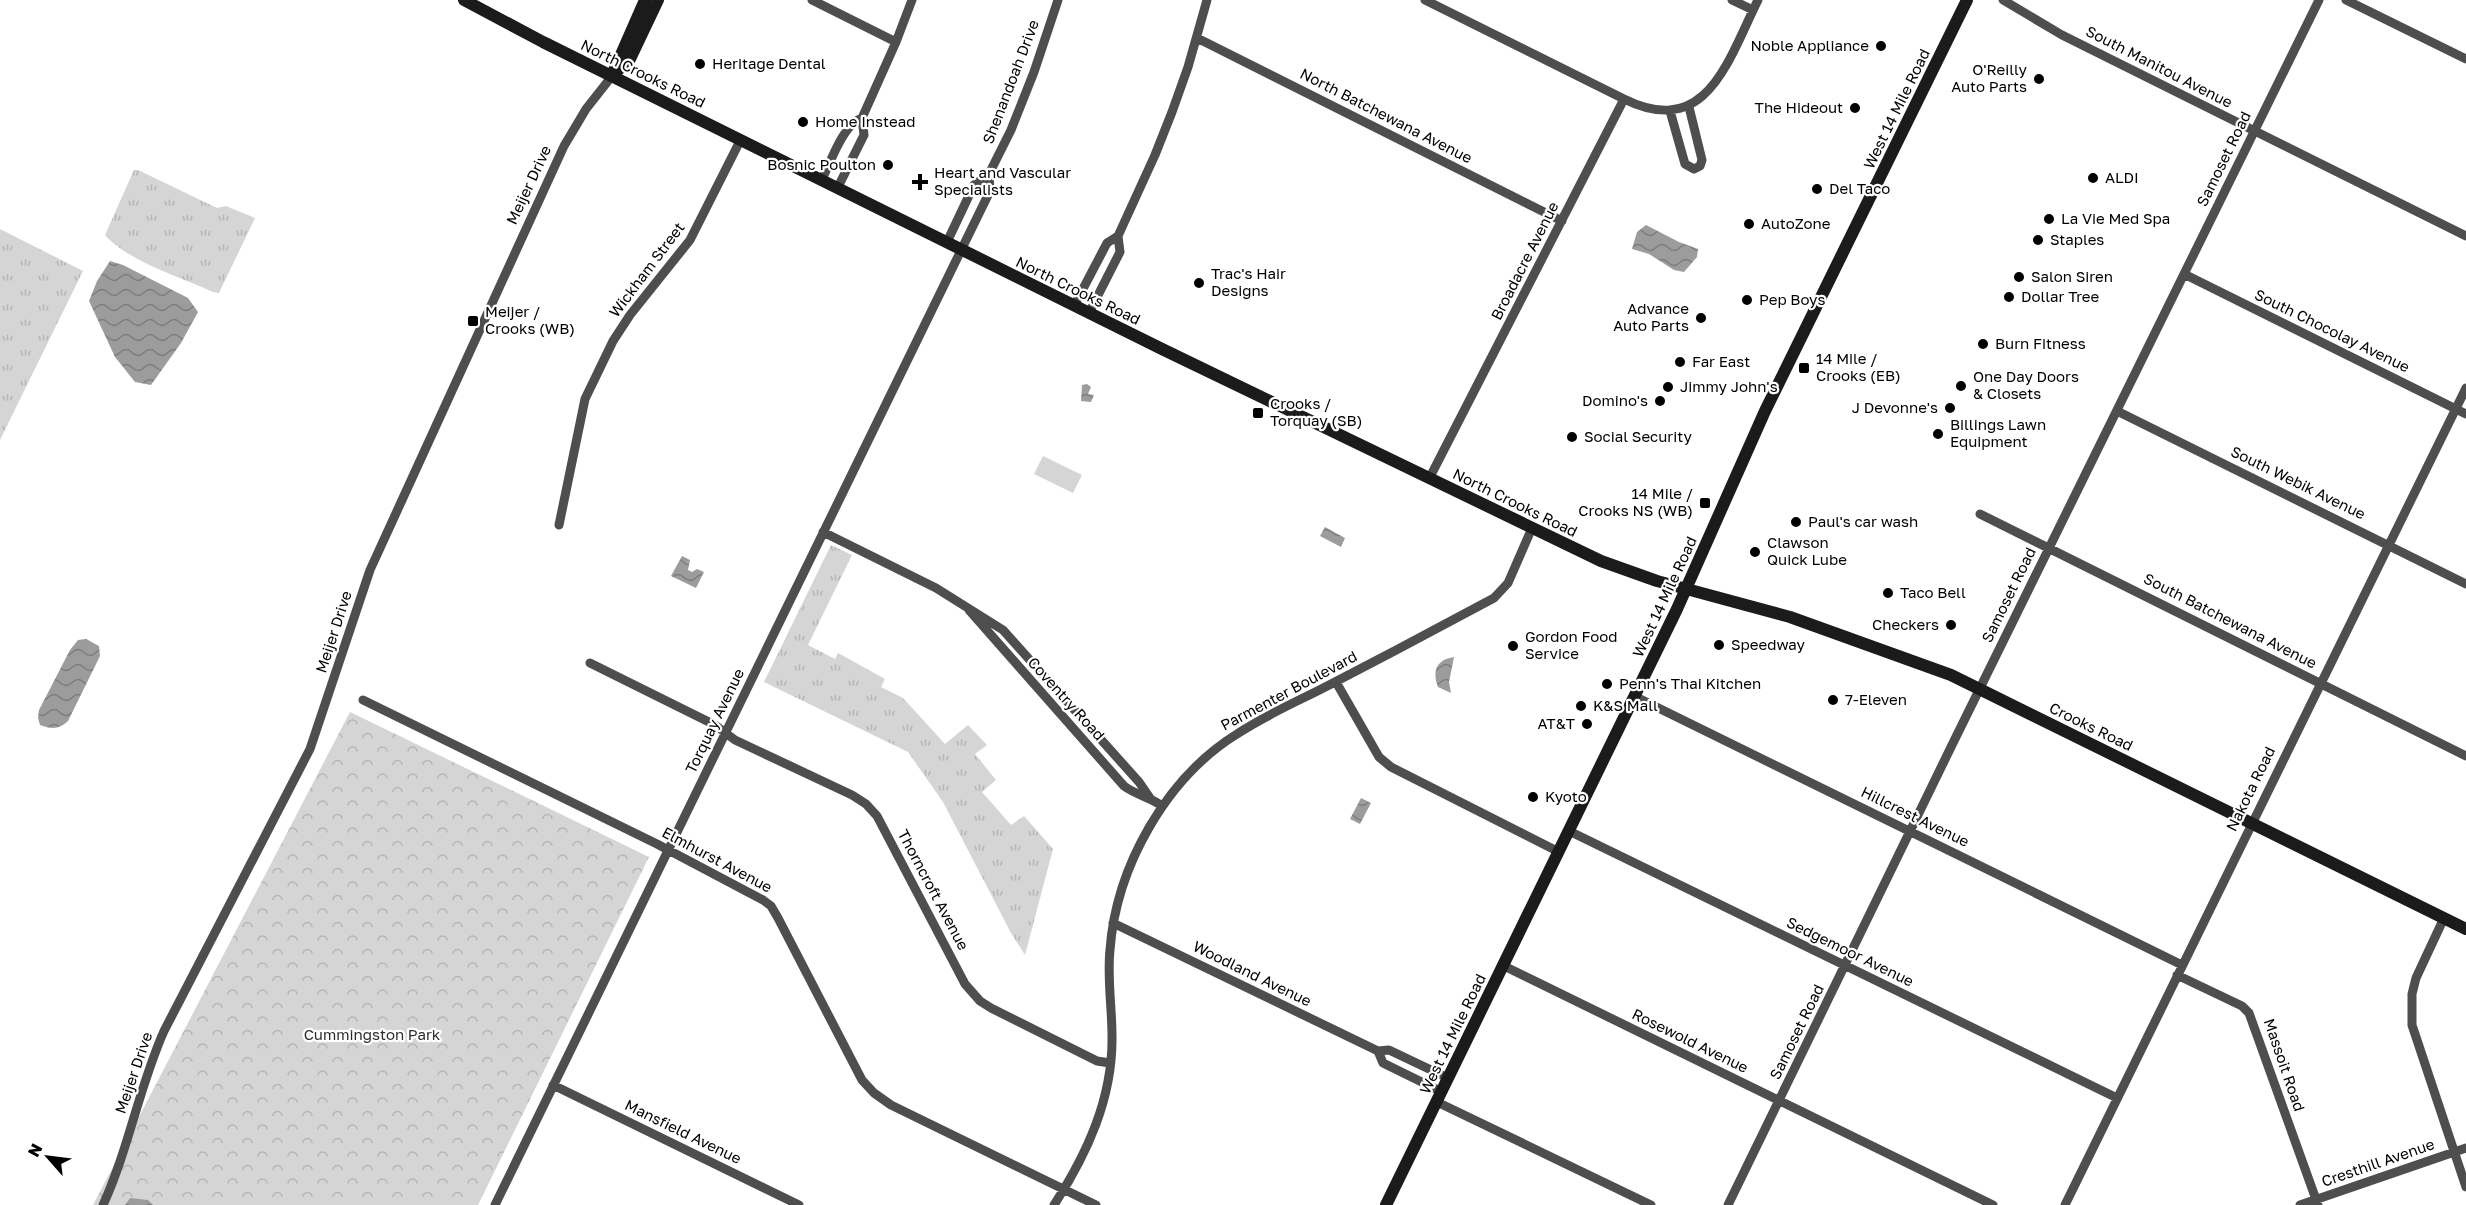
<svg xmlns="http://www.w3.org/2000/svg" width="2466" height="1205" viewBox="0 0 2466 1205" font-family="'Golos Text',sans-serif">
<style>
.grass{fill:url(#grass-tufts)}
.park{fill:url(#park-crowns)}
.pitch{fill:#d5d5d5}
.water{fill:url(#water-waves)}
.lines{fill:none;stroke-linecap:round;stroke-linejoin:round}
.street{stroke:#4e4e4e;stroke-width:9}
.secondary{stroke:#1b1b1b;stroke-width:12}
.poi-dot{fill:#000;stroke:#fff;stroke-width:2}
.labels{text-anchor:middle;stroke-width:4.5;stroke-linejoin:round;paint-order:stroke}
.poi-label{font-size:15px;fill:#000;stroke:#fff;text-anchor:start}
.street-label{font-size:15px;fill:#000;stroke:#fff}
.park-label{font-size:15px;fill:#2c2c2c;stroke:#fff}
</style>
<defs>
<pattern id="grass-tufts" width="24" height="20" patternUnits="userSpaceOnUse" patternTransform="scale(1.5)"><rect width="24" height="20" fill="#d5d5d5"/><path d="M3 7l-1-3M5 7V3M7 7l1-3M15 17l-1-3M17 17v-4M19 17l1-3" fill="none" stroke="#b5b5b5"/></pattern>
<pattern id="park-crowns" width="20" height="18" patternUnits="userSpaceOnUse" patternTransform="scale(1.5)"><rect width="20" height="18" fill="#d5d5d5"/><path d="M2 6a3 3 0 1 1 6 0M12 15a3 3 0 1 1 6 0" fill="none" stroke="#b5b5b5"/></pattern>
<pattern id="water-waves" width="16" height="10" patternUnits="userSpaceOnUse" patternTransform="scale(1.5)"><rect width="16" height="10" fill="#9c9c9c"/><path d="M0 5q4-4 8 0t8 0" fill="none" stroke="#7d7d7d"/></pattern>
</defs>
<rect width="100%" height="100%" fill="#fff"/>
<path class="grass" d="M 134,170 L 138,170 L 217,208 L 226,206 L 255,218 L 219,293 L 213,292 C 180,277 128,261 105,235 Z
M 0,229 L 83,271 L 0,440 Z
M 831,545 L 852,555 L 808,645 L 835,659 L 838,653 L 885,679 L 881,687 L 903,698 L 945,744 L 968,725 L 987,745 L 975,754 L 996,780 L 982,792 L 1011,825 L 1024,816 L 1053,849 L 1025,955 L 1011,933 L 943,802 L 908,752 L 764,682 Z"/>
<path class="park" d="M 350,712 L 649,857 L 478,1205 L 93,1205 Z"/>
<path class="pitch" d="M 1043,456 L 1082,475 L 1073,493 L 1034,474 Z"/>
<path class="water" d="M 1646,225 L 1679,242 L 1698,249 L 1697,257 L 1684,272 L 1674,270 L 1649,254 L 1632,249 L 1637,232 Z
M 110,261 L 123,265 L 188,298 L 198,312 L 181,343 L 151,385 L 135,382 L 115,357 L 89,301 L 97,281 Z
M 1087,384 L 1091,387 L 1088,394 L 1094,395 L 1091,402 L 1081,401 L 1082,385 Z
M 1325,527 L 1345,538 L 1341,547 L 1320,536 Z
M 682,556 L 690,560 L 688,570 L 692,572 L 697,569 L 704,572 L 696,588 L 671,576 Z
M 86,639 L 99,646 L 100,656 L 68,721 C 58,730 52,729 40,725 L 38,718 L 39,710 L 70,650 L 78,640 Z
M 1454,657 L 1449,682 L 1451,693 L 1438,687 C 1432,671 1436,660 1454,657 Z
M 1361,798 L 1371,803 L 1360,824 L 1350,819 Z
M 130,1198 L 148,1200 L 153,1205 L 125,1205 Z"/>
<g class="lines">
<path class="street" d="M 812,0 L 896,42
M 1425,0 L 1624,99
M 1732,0 L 1753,10
M 2003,0 L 2062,35 L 2466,236
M 2346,0 L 2466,59
M 1197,38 L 1562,221
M 1670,111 L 1685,164 L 1694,169 L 1700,166 L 1702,160 L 1689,107
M 822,179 C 831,162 843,124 862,118
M 838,187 L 864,135 L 862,118 L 896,42 L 912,0
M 947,242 L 974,185 L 989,174
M 2184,274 L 2466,414
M 1074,306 L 1107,243 L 1118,236
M 1089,313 L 1120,252 L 1118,236 L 1155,155 L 1172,112 L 1188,67 L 1207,0
M 2117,411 L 2466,584
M 1429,479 L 1624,99 C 1707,140 1728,60 1758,0
M 1980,514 L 2466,756
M 559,525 L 585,399 L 613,341 L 630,315 L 690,240 L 741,139
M 823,532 L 936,588 L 1003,630 L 1139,782 L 1150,798
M 969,610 L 1124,786 C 1136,795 1150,797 1162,806
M 590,663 L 715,725 L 735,740 L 852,795 L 866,804 L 877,816 L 965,984 L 980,1001 L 991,1008 L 1097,1061 L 1110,1063
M 1336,682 L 1379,757 L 1391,767 L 1559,852
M 1634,696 L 2182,965
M 363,700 L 657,844 L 763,900 L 771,906 L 778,918 L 862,1080 L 874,1093 L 891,1105 L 1096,1205
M 1569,831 L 2117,1098
M 2444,918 L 2416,978 L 2412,994 L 2412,1025 L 2466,1187
M 1113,923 L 1378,1051 L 1389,1050 L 1448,1078
M 1504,966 L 1993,1205
M 2177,975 L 2242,1006 L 2249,1013 L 2318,1205
M 1378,1051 L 1383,1063 L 1442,1092
M 553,1085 L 799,1205
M 1437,1102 L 1651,1205
M 103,1205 C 129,1148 139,1087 164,1031 L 310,749 L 370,570 L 564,146 L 586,109 L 612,76
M 495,1205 L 990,191 L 989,174 L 1011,130 L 1034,72 L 1058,0
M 1054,1205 C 1087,1154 1113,1098 1112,1036 C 1112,1007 1107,978 1110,950 C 1116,867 1166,778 1237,734 C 1267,714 1301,700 1333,683 C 1387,655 1440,627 1494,598 L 1508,583 L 1532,528
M 1728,1205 L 1952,745 L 2319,0
M 2065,1205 L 2466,388
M 2300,1205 L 2466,1148"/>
<path class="secondary" d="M 464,0 L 543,42 L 1162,349 L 1601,561 L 1657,581 L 1790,617 L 1951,675 L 2466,929
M 613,73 L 645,0
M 612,76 L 630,59 L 658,0
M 1386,1205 L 1677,609 L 1765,411 L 1967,0"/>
</g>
<g class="poi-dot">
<circle cx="1881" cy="46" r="6"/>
<circle cx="700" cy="64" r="6"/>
<circle cx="2039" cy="79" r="6"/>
<circle cx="1855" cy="108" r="6"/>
<circle cx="803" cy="122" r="6"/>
<circle cx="888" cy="165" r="6"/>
<circle cx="2093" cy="178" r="6"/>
<path d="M917 173h6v6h6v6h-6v6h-6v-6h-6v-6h6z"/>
<circle cx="1817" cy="189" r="6"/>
<circle cx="2049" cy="219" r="6"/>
<circle cx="1749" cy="224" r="6"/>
<circle cx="2038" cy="240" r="6"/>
<circle cx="2019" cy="277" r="6"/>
<circle cx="1199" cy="283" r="6"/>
<circle cx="2009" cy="297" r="6"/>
<circle cx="1747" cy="300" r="6"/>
<circle cx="1701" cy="318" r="6"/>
<rect x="467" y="315" width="12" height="12" rx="3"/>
<circle cx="1983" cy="344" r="6"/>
<circle cx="1680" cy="362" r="6"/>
<rect x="1798" y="362" width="12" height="12" rx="3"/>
<circle cx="1961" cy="386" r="6"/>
<circle cx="1668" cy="387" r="6"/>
<circle cx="1660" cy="401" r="6"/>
<circle cx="1950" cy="408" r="6"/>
<rect x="1252" y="407" width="12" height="12" rx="3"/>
<circle cx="1938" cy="434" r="6"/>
<circle cx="1572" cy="437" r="6"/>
<rect x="1699" y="497" width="12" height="12" rx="3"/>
<circle cx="1796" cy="522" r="6"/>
<circle cx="1755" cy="552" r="6"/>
<circle cx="1888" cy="593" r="6"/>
<circle cx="1951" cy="625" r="6"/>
<circle cx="1719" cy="645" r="6"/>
<circle cx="1513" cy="646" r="6"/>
<circle cx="1607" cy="684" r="6"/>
<circle cx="1833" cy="700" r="6"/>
<circle cx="1581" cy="706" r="6"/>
<circle cx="1587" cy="724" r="6"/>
<circle cx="1533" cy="797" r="6"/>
</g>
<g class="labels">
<g class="poi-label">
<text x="1869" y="51" text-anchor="end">Noble Appliance</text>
<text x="712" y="69">Heritage Dental</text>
<text x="2027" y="75" text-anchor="end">O'Reilly<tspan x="2027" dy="17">Auto Parts</tspan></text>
<text x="1843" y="113" text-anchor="end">The Hideout</text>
<text x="815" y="127">Home Instead</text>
<text x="876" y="170" text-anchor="end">Bosnic Poulton</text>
<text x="934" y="178">Heart and Vascular<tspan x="934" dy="17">Specialists</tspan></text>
<text x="2105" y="183">ALDI</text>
<text x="1829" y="194">Del Taco</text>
<text x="2061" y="224">La Vie Med Spa</text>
<text x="1761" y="229">AutoZone</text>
<text x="2050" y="245">Staples</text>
<text x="1211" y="279">Trac's Hair<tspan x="1211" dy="17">Designs</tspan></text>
<text x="2031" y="282">Salon Siren</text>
<text x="2021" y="302">Dollar Tree</text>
<text x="1759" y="305">Pep Boys</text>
<text x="1689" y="314" text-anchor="end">Advance<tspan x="1689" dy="17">Auto Parts</tspan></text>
<text x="485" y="317">Meijer /<tspan x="485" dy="17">Crooks (WB)</tspan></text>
<text x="1995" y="349">Burn Fitness</text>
<text x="1816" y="364">14 Mile /<tspan x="1816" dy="17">Crooks (EB)</tspan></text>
<text x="1692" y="367">Far East</text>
<text x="1973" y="382">One Day Doors<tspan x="1973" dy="17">&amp; Closets</tspan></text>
<text x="1680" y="392">Jimmy John's</text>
<text x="1648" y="406" text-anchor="end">Domino's</text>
<text x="1270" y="409">Crooks /<tspan x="1270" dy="17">Torquay (SB)</tspan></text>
<text x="1938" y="413" text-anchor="end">J Devonne's</text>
<text x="1950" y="430">Billings Lawn<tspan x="1950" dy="17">Equipment</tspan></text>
<text x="1584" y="442">Social Security</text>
<text x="1693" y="499" text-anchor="end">14 Mile /<tspan x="1693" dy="17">Crooks NS (WB)</tspan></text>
<text x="1808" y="527">Paul's car wash</text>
<text x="1767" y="548">Clawson<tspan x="1767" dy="17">Quick Lube</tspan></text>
<text x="1900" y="598">Taco Bell</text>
<text x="1939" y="630" text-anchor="end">Checkers</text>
<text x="1525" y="642">Gordon Food<tspan x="1525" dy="17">Service</tspan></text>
<text x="1731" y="650">Speedway</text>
<text x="1619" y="689">Penn's Thai Kitchen</text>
<text x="1845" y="705">7-Eleven</text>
<text x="1593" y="711">K&amp;S Mall</text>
<text x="1575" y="729" text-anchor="end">AT&amp;T</text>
<text x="1545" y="802">Kyoto</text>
</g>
<g class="street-label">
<text transform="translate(2159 67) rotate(27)" y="5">South Manitou Avenue</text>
<text transform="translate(643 74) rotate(26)" y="5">North Crooks Road</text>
<text transform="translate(1011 82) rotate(-69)" y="5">Shenandoah Drive</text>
<text transform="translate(1897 109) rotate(-64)" y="5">West 14 Mile Road</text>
<text transform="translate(1386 116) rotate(27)" y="5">North Batchewana Avenue</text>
<text transform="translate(2224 159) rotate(-64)" y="5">Samoset Road</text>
<text transform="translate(529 185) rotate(-65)" y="5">Meijer Drive</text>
<text transform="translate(1525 261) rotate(-63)" y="5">Broadacre Avenue</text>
<text transform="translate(647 270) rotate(-53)" y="5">Wickham Street</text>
<text transform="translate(1078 291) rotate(26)" y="5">North Crooks Road</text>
<text transform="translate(2332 331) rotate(26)" y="5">South Chocolay Avenue</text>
<text transform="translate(2298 483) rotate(26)" y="5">South Webik Avenue</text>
<text transform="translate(1515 503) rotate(26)" y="5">North Crooks Road</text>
<text transform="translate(2009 595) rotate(-64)" y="5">Samoset Road</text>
<text transform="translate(1665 597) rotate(-65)" y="5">West 14 Mile Road</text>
<text transform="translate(2230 621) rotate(27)" y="5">South Batchewana Avenue</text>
<text transform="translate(334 632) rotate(-72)" y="5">Meijer Drive</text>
<text transform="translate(1289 691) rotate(-28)" y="5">Parmenter Boulevard</text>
<text transform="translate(1066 699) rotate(48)" y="5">Coventry Road</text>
<text transform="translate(715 721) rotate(-64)" y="5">Torquay Avenue</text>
<text transform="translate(2091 727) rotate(26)" y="5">Crooks Road</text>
<text transform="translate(2251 789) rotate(-64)" y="5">Nakota Road</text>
<text transform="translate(1915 817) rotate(26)" y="5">Hillcrest Avenue</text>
<text transform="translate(717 860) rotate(28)" y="5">Elmhurst Avenue</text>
<text transform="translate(933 890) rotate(62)" y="5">Thorncroft Avenue</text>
<text transform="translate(1850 952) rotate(26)" y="5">Sedgemoor Avenue</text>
<text transform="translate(1252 974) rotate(26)" y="5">Woodland Avenue</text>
<text transform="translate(1797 1032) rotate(-64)" y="5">Samoset Road</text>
<text transform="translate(1453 1034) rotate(-64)" y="5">West 14 Mile Road</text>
<text transform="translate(1690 1041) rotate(26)" y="5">Rosewold Avenue</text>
<text transform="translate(2284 1065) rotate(71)" y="5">Massoit Road</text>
<text transform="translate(134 1073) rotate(-71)" y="5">Meijer Drive</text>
<text transform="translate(683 1132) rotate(26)" y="5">Mansfield Avenue</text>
<text transform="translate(2378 1163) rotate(-19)" y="5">Cresthill Avenue</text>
</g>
<g class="park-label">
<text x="372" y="1040">Cummingston Park</text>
</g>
</g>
<g transform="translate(48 1157) rotate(298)" stroke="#ffffff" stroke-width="4.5" paint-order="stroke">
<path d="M0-4.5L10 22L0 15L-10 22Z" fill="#000000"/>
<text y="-9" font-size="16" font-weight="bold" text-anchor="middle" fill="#000000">N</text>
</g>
</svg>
